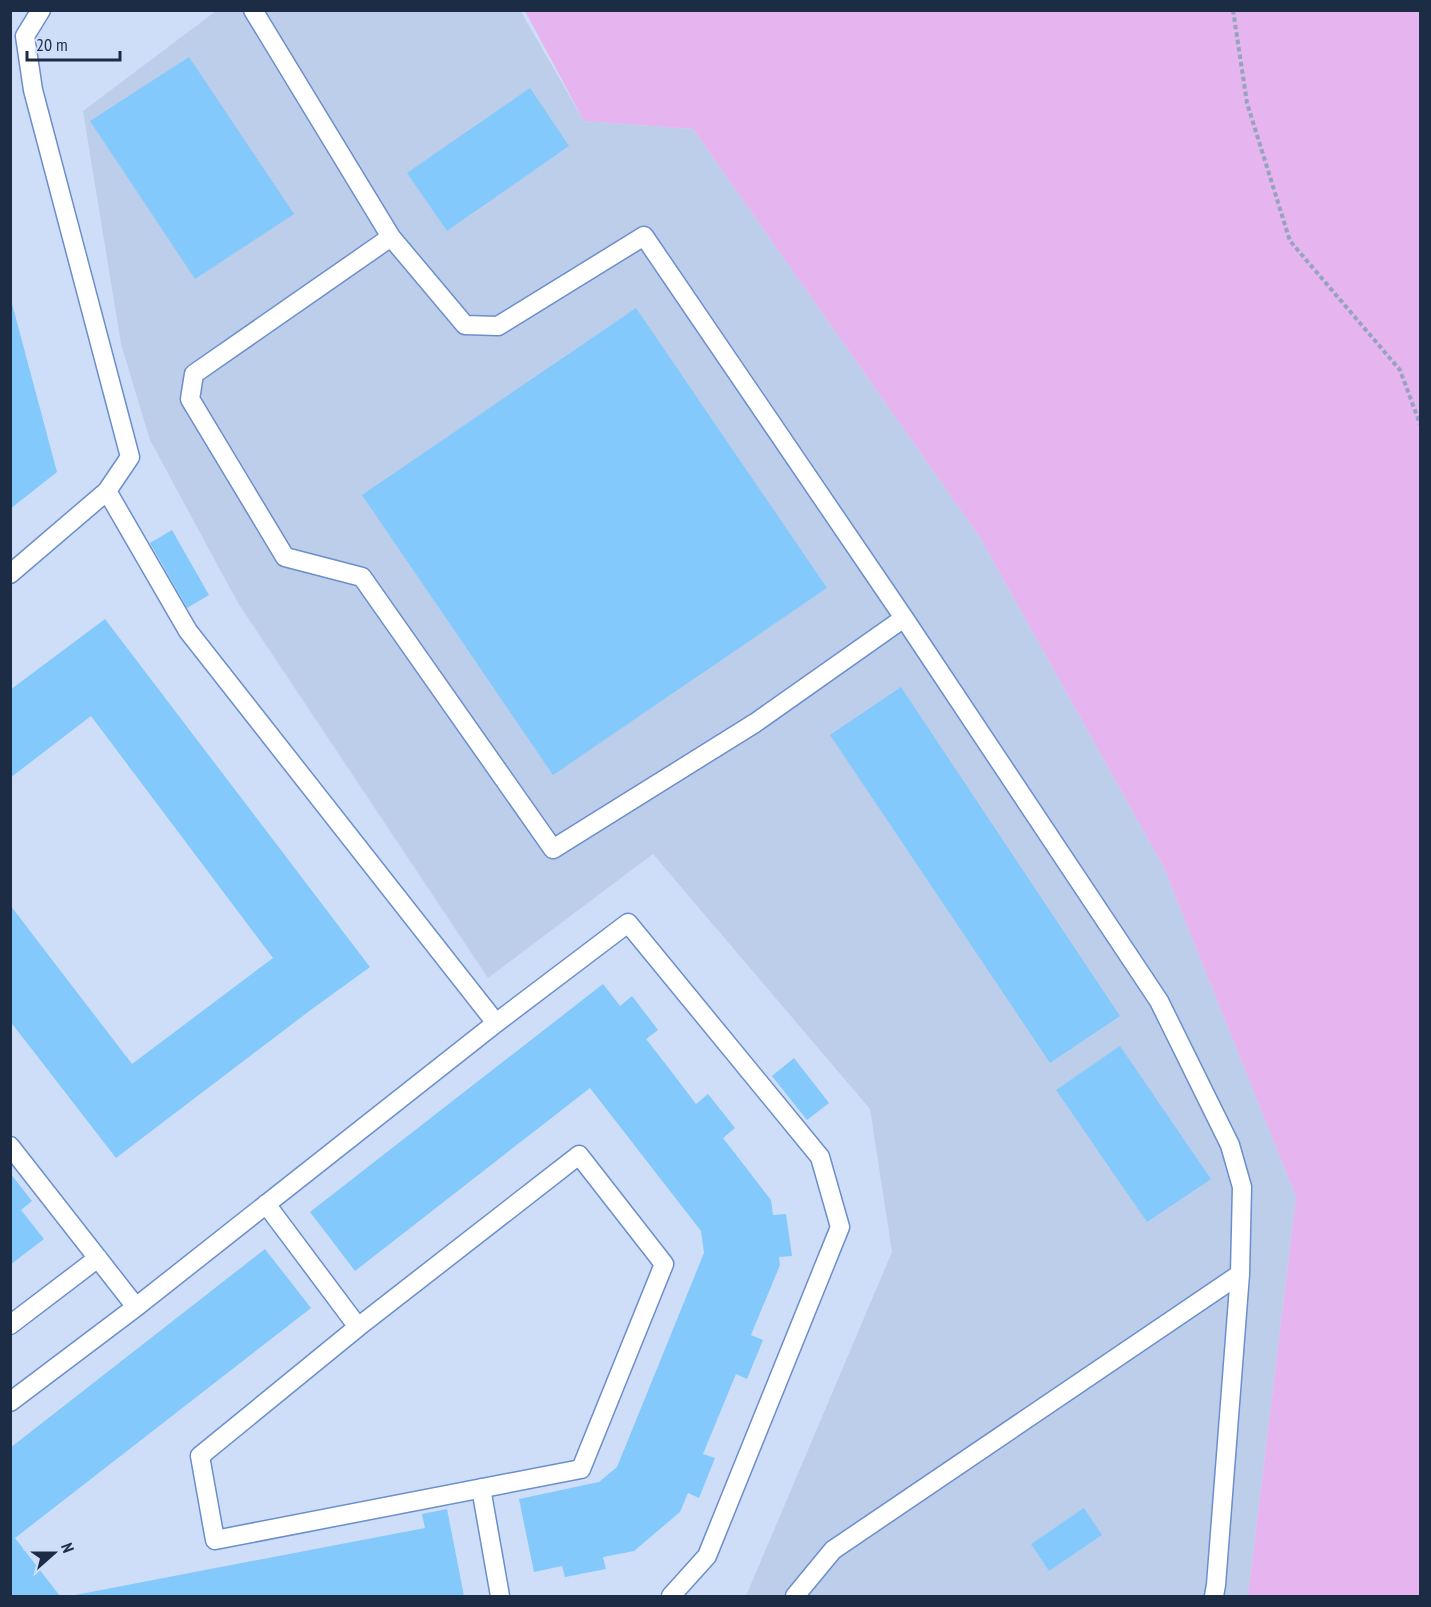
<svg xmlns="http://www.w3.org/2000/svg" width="1431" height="1607" viewBox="0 0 1431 1607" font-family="'PT Sans Narrow',sans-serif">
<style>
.built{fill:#bdceeb}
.green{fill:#e6b5ef}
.building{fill:#83c9fc}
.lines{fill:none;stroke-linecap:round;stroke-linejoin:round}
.lane-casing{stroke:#6b8ecc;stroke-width:21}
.path{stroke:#94a4be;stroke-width:4;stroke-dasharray:4.5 3;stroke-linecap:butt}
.lane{stroke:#fff;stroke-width:18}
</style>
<rect width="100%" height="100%" fill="#cedef8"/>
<path class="built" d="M 520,10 L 584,121 L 693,129 L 981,539 L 1164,868 L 1296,1197 L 1248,1596 L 746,1596 L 892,1252 L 870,1109 L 653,854 L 488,978 L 238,603 L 150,440 L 121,344 L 83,111 L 216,11 Z"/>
<path class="green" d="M 525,11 L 1420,11 L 1420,1596 L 1248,1596 L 1296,1197 L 1164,868 L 981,539 L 693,129 L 584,121 Z"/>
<path class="building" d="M 189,57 L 294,214 L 195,279 L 90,121 Z
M 530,88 L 569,146 L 447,231 L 407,173 Z
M 11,300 L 57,472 L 10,509 L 10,301 Z
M 636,308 L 827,588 L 553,775 L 362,495 Z
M 172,530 L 209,595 L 187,608 L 150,543 Z
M 105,619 L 370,967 L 312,1009 L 116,1158 L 10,1021 L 10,905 L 132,1064 L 273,958 L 91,716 L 10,778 L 10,690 Z
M 901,687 L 1120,1016 L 1050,1063 L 830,735 Z
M 603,984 L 620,1006 L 632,996 L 658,1030 L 646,1039 L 671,1071 L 696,1104 L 708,1094 L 735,1128 L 723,1138 L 771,1200 L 773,1215 L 786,1214 L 792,1256 L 779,1257 L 780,1265 L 751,1335 L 763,1340 L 747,1379 L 736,1374 L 703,1454 L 715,1458 L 699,1498 L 688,1493 L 680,1512 L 634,1551 L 603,1557 L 606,1569 L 565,1577 L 562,1566 L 534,1572 L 519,1499 L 599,1482 L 617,1467 L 704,1253 L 701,1231 L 590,1088 L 355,1271 L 310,1212 Z
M 1120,1046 L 1211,1179 L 1147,1222 L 1056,1090 Z
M 794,1058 L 829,1103 L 807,1120 L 772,1076 Z
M 10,1173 L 32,1201 L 21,1210 L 44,1239 L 10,1265 Z
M 265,1249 L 311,1308 L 15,1538 L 60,1596 L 10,1596 L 10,1448 Z
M 1084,1508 L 1102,1535 L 1049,1571 L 1031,1544 Z
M 447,1509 L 464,1596 L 75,1596 L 75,1595 L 425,1528 L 422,1514 Z"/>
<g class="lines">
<defs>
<path id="lane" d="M 41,10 L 25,36 L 33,90 L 130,457 L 107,491 L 188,631 L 496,1023
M 253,10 L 391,237 L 465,325 L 498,326 L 644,236 L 904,618 L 1159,1001 L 1230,1145 L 1242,1187 L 1240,1274 L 833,1550 L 795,1596
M 391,237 L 194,374 L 190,399 L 285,557 L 362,577 L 553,849 L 755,723 L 904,618
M 10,574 L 107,491
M 10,1146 L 136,1307
M 579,1155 L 664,1264 L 581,1469 L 215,1540 L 200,1456 L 358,1327 Z
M 266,1204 L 358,1327
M 10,1325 L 98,1258
M 10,1402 L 136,1307 L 496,1023 L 628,923 L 820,1157 L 840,1227 L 707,1556 L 671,1596
M 481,1488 L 500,1596
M 1214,1596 L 1216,1585 L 1240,1274"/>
</defs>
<use href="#lane" class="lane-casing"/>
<path class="path" d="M 1233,10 L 1247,103 L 1290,241 L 1400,370 L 1420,424"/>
<use href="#lane" class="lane"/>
</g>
<rect width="1431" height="1607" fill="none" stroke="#1d2c45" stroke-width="24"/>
<g transform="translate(54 1553) rotate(69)" stroke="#cedef8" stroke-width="4.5" paint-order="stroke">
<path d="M0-4.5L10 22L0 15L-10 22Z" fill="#1d2c45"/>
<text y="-9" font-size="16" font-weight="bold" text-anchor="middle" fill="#1d2c45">N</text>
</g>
<path d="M27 51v9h93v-9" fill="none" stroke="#1d2c45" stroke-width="3"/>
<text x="36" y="51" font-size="18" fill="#1d2c45" stroke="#cedef8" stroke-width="4.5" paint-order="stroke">20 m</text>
</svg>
